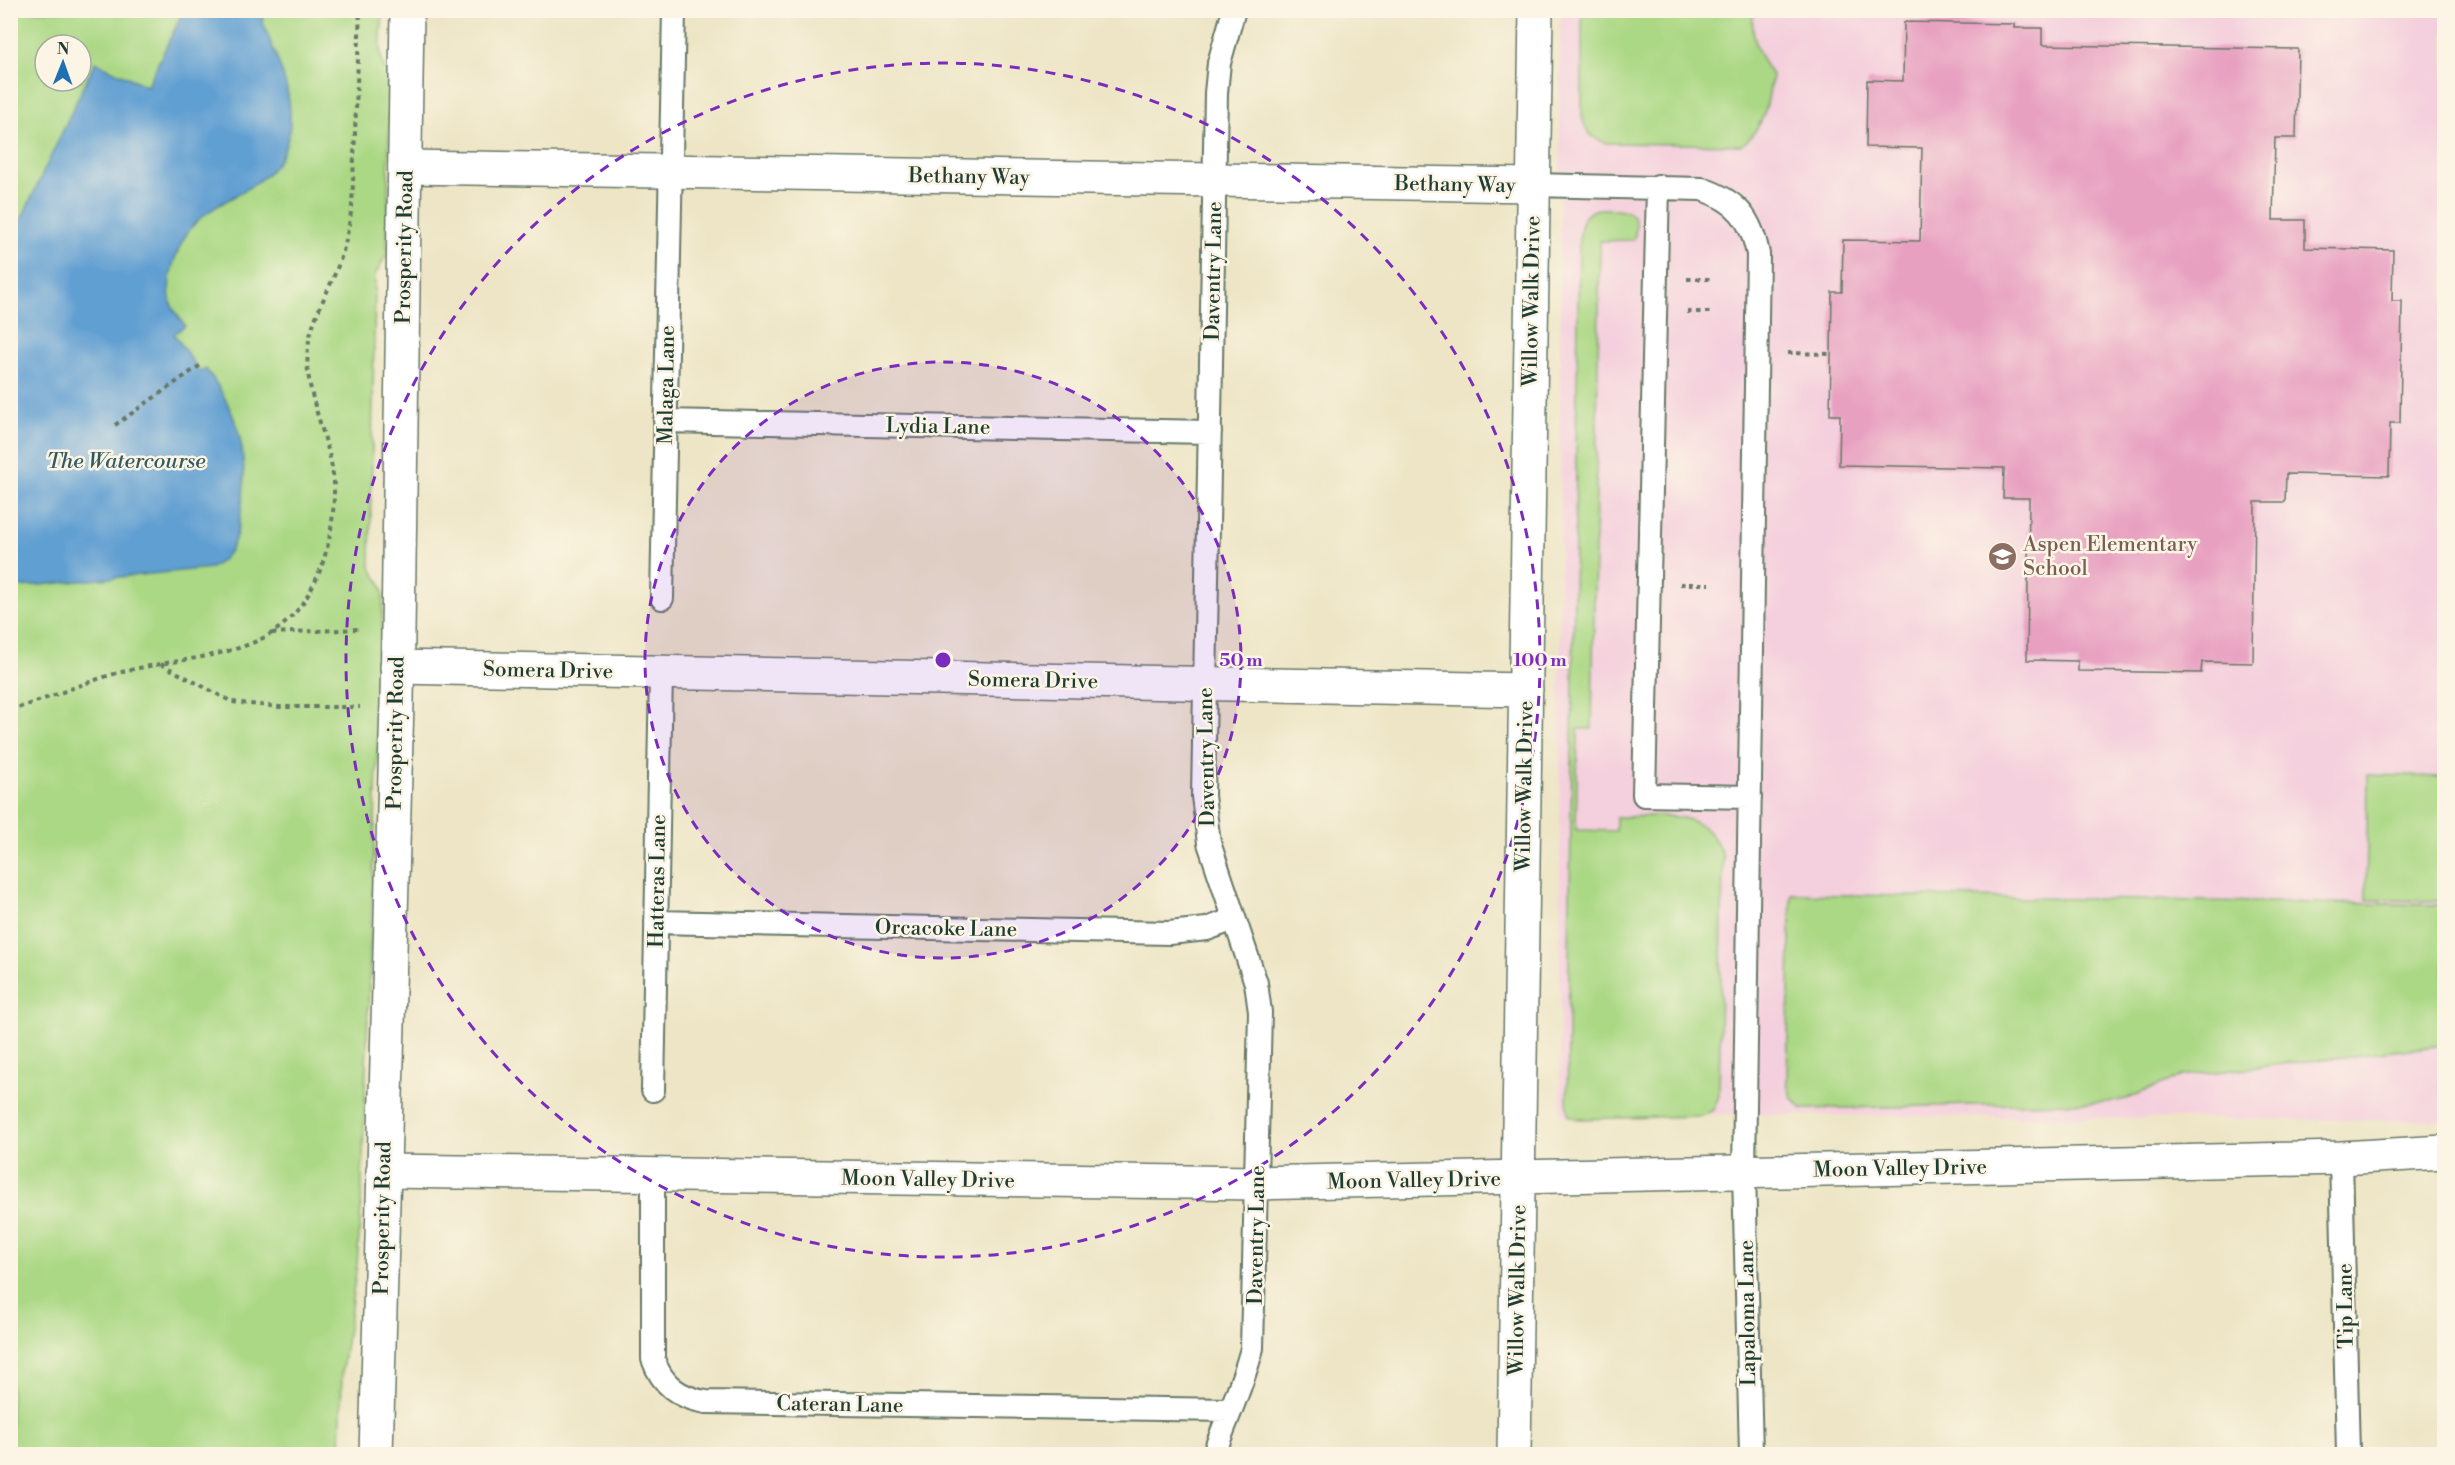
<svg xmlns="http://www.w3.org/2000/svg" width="2455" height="1465" viewBox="0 0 2455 1465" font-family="'Libre Bodoni',serif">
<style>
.built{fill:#f4cfdd}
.green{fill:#abd884;stroke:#658a5c;stroke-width:1.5;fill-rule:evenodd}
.water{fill:#609fd2;stroke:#406e83;stroke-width:1.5}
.building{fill:#e8a0c1}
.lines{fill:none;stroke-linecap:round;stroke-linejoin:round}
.service-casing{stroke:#677867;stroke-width:26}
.minor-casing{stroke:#677867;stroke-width:36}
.tertiary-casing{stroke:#677867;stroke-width:36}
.path{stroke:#677867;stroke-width:4;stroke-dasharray:4.5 4.5;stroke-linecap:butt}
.service{stroke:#fff;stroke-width:22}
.minor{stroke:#fff;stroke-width:33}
.tertiary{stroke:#fff;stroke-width:33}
.ring{fill:none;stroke:#7b2cbf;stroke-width:3;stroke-dasharray:10 8}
.labels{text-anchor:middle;stroke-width:5;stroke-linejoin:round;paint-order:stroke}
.street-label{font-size:21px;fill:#1f3d34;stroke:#fcf5e5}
.education-label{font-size:21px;fill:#785e54;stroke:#fcf5e5;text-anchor:start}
.water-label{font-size:22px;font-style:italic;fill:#325a63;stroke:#fcf5e5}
.centre{fill:#7b2cbf;stroke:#fcf5e5;stroke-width:3}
.ring-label{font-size:18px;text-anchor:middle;font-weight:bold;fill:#7b2cbf;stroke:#fcf5e5;stroke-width:5;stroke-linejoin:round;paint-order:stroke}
</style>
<rect width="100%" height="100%" fill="#fcf5e5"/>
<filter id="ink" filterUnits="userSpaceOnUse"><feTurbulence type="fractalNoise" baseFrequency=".0167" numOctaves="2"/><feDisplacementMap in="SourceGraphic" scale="12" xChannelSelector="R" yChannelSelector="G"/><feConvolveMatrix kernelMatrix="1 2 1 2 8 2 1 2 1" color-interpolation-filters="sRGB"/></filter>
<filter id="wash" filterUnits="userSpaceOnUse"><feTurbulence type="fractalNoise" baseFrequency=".008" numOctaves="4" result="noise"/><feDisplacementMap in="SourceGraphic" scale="24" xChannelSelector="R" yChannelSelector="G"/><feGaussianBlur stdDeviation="1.35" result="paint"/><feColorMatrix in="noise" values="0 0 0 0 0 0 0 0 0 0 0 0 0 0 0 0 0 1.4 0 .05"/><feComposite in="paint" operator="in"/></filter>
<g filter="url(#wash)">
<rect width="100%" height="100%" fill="#ede5c5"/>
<path class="built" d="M 1560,11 L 2444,11 L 2444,1121 L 1683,1114 L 1565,1117 L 1560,1111 Z"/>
<path class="green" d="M 10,11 L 383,11 C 382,33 375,61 390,78 L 387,254 L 375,275 L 375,283 L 370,563 C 372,577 383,579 383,596 L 361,1207 L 357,1264 L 342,1371 L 340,1454 L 11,1454 ZM 45,45 L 81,45 L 81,81 L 45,81 Z
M 1582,11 L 1753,11 C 1751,36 1757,54 1772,75 C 1768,104 1765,126 1742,145 L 1607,143 C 1591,139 1584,131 1582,114 Z
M 1599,209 C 1613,209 1635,206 1636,225 C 1636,231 1636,235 1633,240 L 1600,241 L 1592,729 L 1578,729 L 1576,830 L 1616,831 L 1616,817 C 1661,817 1706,805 1723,857 L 1719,1096 L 1713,1110 L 1702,1116 L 1578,1119 L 1569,1116 L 1567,1109 L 1579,241 C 1581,226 1581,212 1599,209 Z
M 2368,775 L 2444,777 L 2444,901 L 2366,900 Z
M 1791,894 L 2444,905 L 2444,1045 L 2181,1076 L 2126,1099 L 2111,1102 L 1802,1109 L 1791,1097 L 1787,1083 Z"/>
<path class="water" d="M 184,10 L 262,11 L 263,23 C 277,59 297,98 288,138 C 276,185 236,190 203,216 C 181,233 164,275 171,303 C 173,311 181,319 185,326 L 174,334 L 200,372 L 206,369 C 242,416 250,461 240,518 C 236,541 232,556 211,568 L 11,588 L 11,220 L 19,224 L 95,62 L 147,86 Z"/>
<g id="blocks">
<path class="building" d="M 1904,22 L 2014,24 L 2014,28 L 2042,28 L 2042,45 L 2298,49 L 2296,138 L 2275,138 L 2273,220 L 2305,220 L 2305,248 L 2393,250 L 2392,301 L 2402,301 L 2400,423 L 2390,423 L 2389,476 L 2286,474 L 2285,502 L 2255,502 L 2253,663 L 2202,662 L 2201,673 L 2078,671 L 2078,661 L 2027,660 L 2029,498 L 2003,498 L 2004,468 L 1839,465 L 1840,415 L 1830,415 L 1832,292 L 1842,292 L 1843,240 L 1920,241 L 1922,148 L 1866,147 L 1867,80 L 1903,81 Z"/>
</g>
</g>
<g filter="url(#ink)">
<use href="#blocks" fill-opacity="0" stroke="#677867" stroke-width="1.5"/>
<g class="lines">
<defs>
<path id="service" d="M 1533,185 L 1702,189 C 1737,201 1751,218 1758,254 L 1744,1172 L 1751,1454
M 1658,186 L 1644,795 L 1750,797
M 665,421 L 1210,432
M 662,598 L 674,10
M 656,922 L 1169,933 L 1207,929 L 1234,919
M 653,1090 L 661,673
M 2341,1158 L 2348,1454
M 653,1176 L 653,1359 C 662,1385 679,1398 706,1402 L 1230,1410
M 1214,1454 C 1226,1419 1243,1385 1252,1348 L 1260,1012 L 1256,983 L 1209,843 L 1203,796 L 1216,93 L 1219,63 L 1234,10"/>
<path id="minor" d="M 405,167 L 1533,185
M 397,667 L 1526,690
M 383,1171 L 1257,1183 L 2341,1158 L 2444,1152
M 1514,1454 L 1536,10"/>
<path id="tertiary" d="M 376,1454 L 397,702 L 407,10"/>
</defs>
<use href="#service" class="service-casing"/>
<use href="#minor" class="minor-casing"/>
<use href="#tertiary" class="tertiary-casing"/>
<path class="path" d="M 1687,279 L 1713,279
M 1687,312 L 1714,312
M 1788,353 L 1831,354
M 115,425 L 202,364
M 1680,584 L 1709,584
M 272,633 L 360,629
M 161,664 L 232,702 L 279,707 L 360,707
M 10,710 C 50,699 87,680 126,671 C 170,660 218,659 259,640 C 316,614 335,543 334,486 C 332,439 303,396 308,348 C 311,318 329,292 339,263 C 346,245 349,225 352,206 L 360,10"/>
<use href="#service" class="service"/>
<use href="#minor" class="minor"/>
<use href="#tertiary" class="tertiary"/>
</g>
</g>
<circle cx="943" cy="660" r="298" fill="#7b2cbf" fill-opacity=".12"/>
<g class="ring">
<circle cx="943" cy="660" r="298"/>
<circle cx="943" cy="660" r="597"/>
</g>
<defs>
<symbol id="school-disc" viewBox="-11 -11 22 22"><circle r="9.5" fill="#8d6e63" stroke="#fcf5e5"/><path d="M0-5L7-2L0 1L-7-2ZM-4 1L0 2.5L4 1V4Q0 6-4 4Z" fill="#fff"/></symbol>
</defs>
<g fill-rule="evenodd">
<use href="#school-disc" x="1986" y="540" width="33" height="33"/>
</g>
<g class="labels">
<g class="street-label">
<text transform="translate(969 176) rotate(1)" y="7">Bethany Way</text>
<text transform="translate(1455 184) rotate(1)" y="7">Bethany Way</text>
<text transform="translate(404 247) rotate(-89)" y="7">Prosperity Road</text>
<text transform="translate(1213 271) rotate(-89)" y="7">Daventry Lane</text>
<text transform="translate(1531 301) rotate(-89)" y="7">Willow Walk Drive</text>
<text transform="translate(666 385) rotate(-89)" y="7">Malaga Lane</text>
<text transform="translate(938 426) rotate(1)" y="7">Lydia Lane</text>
<text transform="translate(548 670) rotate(1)" y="7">Somera Drive</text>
<text transform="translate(1033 680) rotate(1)" y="7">Somera Drive</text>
<text transform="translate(395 733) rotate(-89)" y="7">Prosperity Road</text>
<text transform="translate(1206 757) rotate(-91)" y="7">Daventry Lane</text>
<text transform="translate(1524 786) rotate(-89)" y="7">Willow Walk Drive</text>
<text transform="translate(657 881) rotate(-89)" y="7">Hatteras Lane</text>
<text transform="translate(946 928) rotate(1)" y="7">Orcacoke Lane</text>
<text transform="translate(1900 1168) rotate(-1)" y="7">Moon Valley Drive</text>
<text transform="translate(928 1179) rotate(1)" y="7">Moon Valley Drive</text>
<text transform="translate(1414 1180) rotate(-1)" y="7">Moon Valley Drive</text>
<text transform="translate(382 1218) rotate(-89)" y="7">Prosperity Road</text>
<text transform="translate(1256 1235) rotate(-89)" y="7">Daventry Lane</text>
<text transform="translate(1517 1290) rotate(-89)" y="7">Willow Walk Drive</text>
<text transform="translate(2345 1306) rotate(-91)" y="7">Tip Lane</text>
<text transform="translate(1747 1313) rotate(-91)" y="7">Lapaloma Lane</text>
<text transform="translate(840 1404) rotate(1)" y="7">Cateran Lane</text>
</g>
<g class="education-label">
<text x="2023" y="551">Aspen Elementary<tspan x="2023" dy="24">School</tspan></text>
</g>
<g class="water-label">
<text x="126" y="468">The Watercourse</text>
</g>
</g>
<circle cx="943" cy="660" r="9" class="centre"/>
<g class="ring-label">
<text x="1241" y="666">50 m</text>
<text x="1540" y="666">100 m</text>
</g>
<rect width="2455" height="1465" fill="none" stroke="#fcf5e5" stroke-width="36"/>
<g transform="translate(63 63) rotate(1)"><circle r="28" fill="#fcf5e5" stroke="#a4ab9e" stroke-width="1.5"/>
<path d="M0-4.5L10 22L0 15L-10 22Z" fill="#1f6fb2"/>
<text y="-9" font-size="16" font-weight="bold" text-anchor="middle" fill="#1f3d34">N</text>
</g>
</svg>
